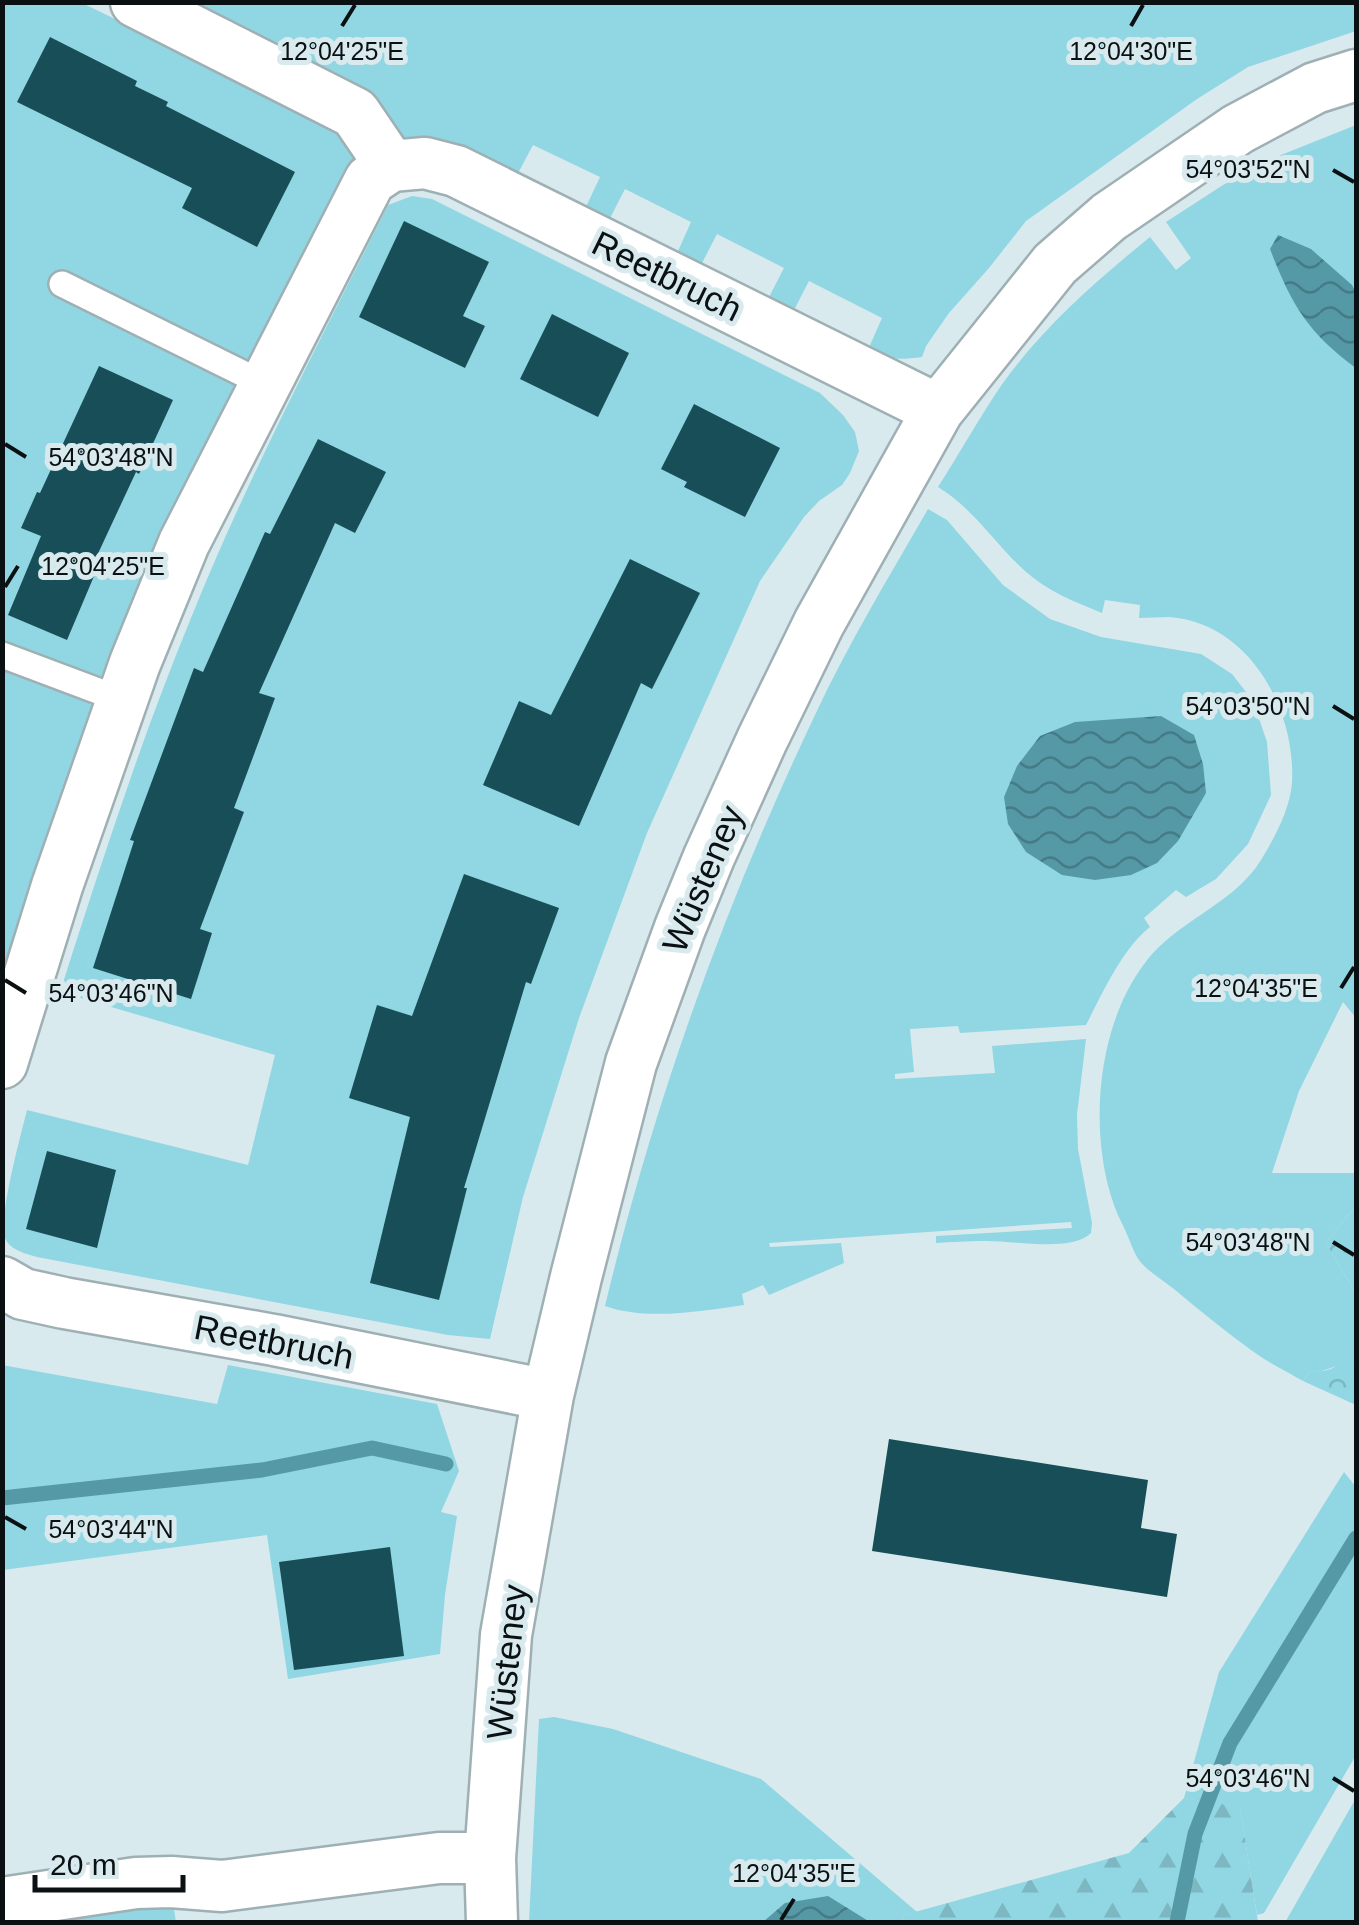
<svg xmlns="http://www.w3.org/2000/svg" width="1359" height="1925" viewBox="0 0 1359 1925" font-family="Arial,sans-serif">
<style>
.green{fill:#91d6e3}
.forest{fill:url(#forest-firs)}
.park{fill:url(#park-crowns)}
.water{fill:url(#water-waves)}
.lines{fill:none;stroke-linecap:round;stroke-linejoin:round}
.stream{stroke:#5599a6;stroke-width:15}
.building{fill:#184e57}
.service-casing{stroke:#9fb0b4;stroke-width:30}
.minor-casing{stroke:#9fb0b4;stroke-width:55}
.service{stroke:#fff;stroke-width:25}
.minor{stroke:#fff;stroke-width:50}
.ticks{fill:none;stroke:#0b1112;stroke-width:4}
.labels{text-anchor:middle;stroke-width:10;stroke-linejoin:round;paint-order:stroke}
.street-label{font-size:35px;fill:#0b1112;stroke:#d8eaee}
.ticks-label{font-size:25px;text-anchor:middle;fill:#0b1112;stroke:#d8eaee;stroke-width:10;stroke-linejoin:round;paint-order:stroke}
</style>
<defs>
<pattern id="forest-firs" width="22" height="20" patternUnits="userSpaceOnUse" patternTransform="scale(2.5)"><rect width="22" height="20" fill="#91d6e3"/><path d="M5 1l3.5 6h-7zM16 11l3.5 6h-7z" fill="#7cb7c2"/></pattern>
<pattern id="park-crowns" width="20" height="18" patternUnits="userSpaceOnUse" patternTransform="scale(2.5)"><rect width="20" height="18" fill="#91d6e3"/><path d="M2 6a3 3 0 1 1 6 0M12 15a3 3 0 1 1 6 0" fill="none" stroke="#7cb7c2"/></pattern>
<pattern id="water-waves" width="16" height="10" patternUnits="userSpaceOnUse" patternTransform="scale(2.5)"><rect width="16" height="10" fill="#5599a6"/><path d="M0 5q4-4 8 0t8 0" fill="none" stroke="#457b86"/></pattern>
</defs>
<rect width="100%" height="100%" fill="#d8eaee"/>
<path class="green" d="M 176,2 L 1356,2 L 1356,31 L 1248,67 L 1197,99 L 1026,221 L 989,268 L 949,313 L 926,346 L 922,357 C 901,360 887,360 867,352 L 882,318 L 809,281 L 792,314 L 767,301 L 784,268 L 717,234 L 700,267 L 675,258 L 691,222 L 625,189 L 607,224 L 584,211 L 600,177 L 533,145 L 516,177 L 395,137 Z
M 3,3 L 82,3 L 336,126 L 356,143 L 356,161 L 167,530 L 66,783 L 3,977 Z
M 1356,125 L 1356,1018 L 1343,1002 L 1299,1091 L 1272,1173 L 1356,1173 L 1356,1205 L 1326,1243 L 1356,1294 L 1356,1345 L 1345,1363 L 1319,1372 L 1310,1371 L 1303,1381 C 1286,1371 1267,1362 1251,1350 C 1225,1331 1199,1310 1174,1289 C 1163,1280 1147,1271 1139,1260 C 1134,1253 1130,1241 1126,1232 C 1122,1223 1117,1214 1114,1205 C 1087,1128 1097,1016 1153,953 C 1185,918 1236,901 1261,860 C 1275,837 1290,809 1292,783 C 1296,710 1250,623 1169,617 C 1159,617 1149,618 1139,618 L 1140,605 L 1105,600 L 1102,613 C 1075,602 1047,591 1025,571 C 994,543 974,509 938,487 C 960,453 980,416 1003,383 C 1044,326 1096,281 1150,237 L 1176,270 L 1191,258 L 1166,222 L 1223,185 L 1271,159 Z
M 412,196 L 432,199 L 820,393 L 843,415 L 855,432 L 859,451 L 850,473 L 842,485 L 819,501 L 804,517 L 760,581 L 647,833 L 579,1018 L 523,1197 L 490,1339 L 448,1335 L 37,1257 C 24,1253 9,1250 4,1236 C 0,1211 20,1138 27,1110 L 248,1165 L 275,1055 L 60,992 C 100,867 141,739 191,618 C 248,476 320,341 388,205 Z
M 928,509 L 947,520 L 1003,585 L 1050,619 L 1101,637 L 1201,654 L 1232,674 L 1253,701 L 1267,742 L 1271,795 L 1248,844 L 1216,879 L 1186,897 L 1176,890 L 1144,918 L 1150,927 C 1122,949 1102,994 1086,1025 L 960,1033 L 958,1026 L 910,1029 L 914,1072 L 895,1074 L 895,1079 L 995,1073 L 992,1046 L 1086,1039 L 1077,1115 L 1078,1149 L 1092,1223 L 1091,1233 C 1071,1253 1011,1240 983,1241 C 968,1241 952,1242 936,1243 L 936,1236 L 1072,1228 L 1071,1222 L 769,1243 L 770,1247 L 841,1243 L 844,1263 L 769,1295 L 763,1285 L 742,1294 L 744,1305 C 701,1311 647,1321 605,1306 C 654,1102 725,904 815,715 C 848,644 889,577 928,509 Z
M 2,1365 L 217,1404 L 228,1365 L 437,1404 L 459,1471 L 441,1512 L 457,1516 L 445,1595 L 440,1654 L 288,1679 L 267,1535 L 3,1570 Z
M 1344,1472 L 1356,1487 L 1356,1755 L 1264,1913 L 1257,1915 L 1240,1808 L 1184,1798 L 1219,1672 Z
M 554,1717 L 613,1729 L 761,1779 L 917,1912 L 904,1915 L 901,1922 L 529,1922 L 539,1719 Z
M 1356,1798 L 1356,1922 L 1287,1922 L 1287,1919 Z
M 173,1903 L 176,1922 L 12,1922 Z"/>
<path class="forest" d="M 1184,1798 L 1240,1807 L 1258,1922 L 901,1922 L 904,1915 L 1129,1853 Z"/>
<path class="park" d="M 1356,1205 L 1356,1294 L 1326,1243 Z
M 1356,1345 L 1356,1405 L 1303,1381 L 1310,1371 C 1332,1374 1345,1362 1356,1345 Z"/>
<path class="water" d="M 1278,235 L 1311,249 L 1352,285 L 1356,293 L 1356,368 C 1308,333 1291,304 1270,249 Z
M 1161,716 L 1194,735 L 1203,764 L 1206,793 L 1178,841 L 1157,863 L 1131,875 L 1095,880 L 1062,875 L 1026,852 L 1008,824 L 1004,797 L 1017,766 L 1040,736 L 1075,722 Z
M 828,1896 L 870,1922 L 763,1922 L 785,1903 Z"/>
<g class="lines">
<path class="stream" d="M 2,1498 L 262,1470 L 372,1448 L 446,1464
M 1177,1922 L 1195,1834 L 1230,1743 L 1356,1538"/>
</g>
<path class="building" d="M 50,37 L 137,81 L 135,86 L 168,102 L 166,106 L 295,172 L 257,247 L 182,208 L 192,188 L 17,102 Z
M 404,221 L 489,262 L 463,316 L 485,326 L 465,368 L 359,317 Z
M 552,314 L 629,353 L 598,417 L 520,379 Z
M 99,366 L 173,400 L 139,474 L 136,472 L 95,560 L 100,562 L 67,640 L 8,615 L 41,536 L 21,528 L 37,492 L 40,493 Z
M 694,404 L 780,448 L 745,517 L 684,487 L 687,482 L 661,469 Z
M 318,439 L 386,472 L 355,533 L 335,523 L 259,693 L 275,698 L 234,808 L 244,812 L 200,929 L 212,933 L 191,999 L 93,968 L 134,841 L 130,840 L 194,668 L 203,672 L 265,532 L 270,534 Z
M 630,559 L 700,593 L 652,689 L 641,683 L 579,826 L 483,785 L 519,701 L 551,715 Z
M 464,874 L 559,908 L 531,984 L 526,982 L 464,1188 L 467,1188 L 439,1300 L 370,1283 L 410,1117 L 349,1098 L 377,1005 L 412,1016 Z
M 47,1151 L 116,1170 L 97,1248 L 26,1229 Z
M 889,1439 L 1148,1480 L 1141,1528 L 1177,1534 L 1167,1597 L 872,1551 Z
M 390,1547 L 404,1656 L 294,1670 L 279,1562 Z"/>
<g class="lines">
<defs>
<path id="service" d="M 62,284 L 266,385
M 2,655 L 122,700"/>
<path id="minor" d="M 136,2 L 355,113 L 391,166
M 2,1063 L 57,886 L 135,663 L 184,543 L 370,180 L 391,166 L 425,163 L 456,171 L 938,410
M 2,1282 L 23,1294 L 64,1303 L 274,1340 L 548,1395
M 2,1903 L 136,1883 L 171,1882 L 222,1886 L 439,1858 L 490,1858
M 492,1922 L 490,1858 L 506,1635 L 548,1395 L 576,1277 L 631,1063 L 680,928 L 709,857 L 762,740 L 819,623 L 938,410 L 1055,264 L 1109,217 L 1238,129 L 1315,88 L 1356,75"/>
</defs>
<use href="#service" class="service-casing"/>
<use href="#minor" class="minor-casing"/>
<use href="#service" class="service"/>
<use href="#minor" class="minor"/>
</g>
<path class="ticks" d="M 342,26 L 355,5M 1131,26 L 1143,5M 1333,170 L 1354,182M 5,444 L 26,457M 5,587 L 18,566M 1333,706 L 1354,719M 5,980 L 26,993M 1341,988 L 1354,967M 1333,1242 L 1354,1255M 5,1517 L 26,1529M 1333,1778 L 1354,1791M 781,1920 L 794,1899"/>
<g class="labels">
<g class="street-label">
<text transform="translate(667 276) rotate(26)" y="12">Reetbruch</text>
<text transform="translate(703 879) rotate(-67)" y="12">Wüsteney</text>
<text transform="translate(274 1342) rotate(11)" y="12">Reetbruch</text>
<text transform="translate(507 1662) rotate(-84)" y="12">Wüsteney</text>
</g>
</g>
<g class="ticks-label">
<text x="1131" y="60">12°04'30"E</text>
<text x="342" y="60">12°04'25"E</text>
<text x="1248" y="178">54°03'52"N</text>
<text x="111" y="466">54°03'48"N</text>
<text x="103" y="575">12°04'25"E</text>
<text x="1248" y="715">54°03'50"N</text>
<text x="1256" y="997">12°04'35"E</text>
<text x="111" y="1002">54°03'46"N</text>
<text x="1248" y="1251">54°03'48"N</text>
<text x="111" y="1538">54°03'44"N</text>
<text x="1248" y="1787">54°03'46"N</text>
<text x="794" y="1882">12°04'35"E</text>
</g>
<rect width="1359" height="1925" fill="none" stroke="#0b1112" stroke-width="10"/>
<path d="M35 1875v15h148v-15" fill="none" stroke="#0b1112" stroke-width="5"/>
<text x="50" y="1875" font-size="30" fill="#0b1112" stroke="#d8eaee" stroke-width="8" paint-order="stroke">20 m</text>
</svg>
